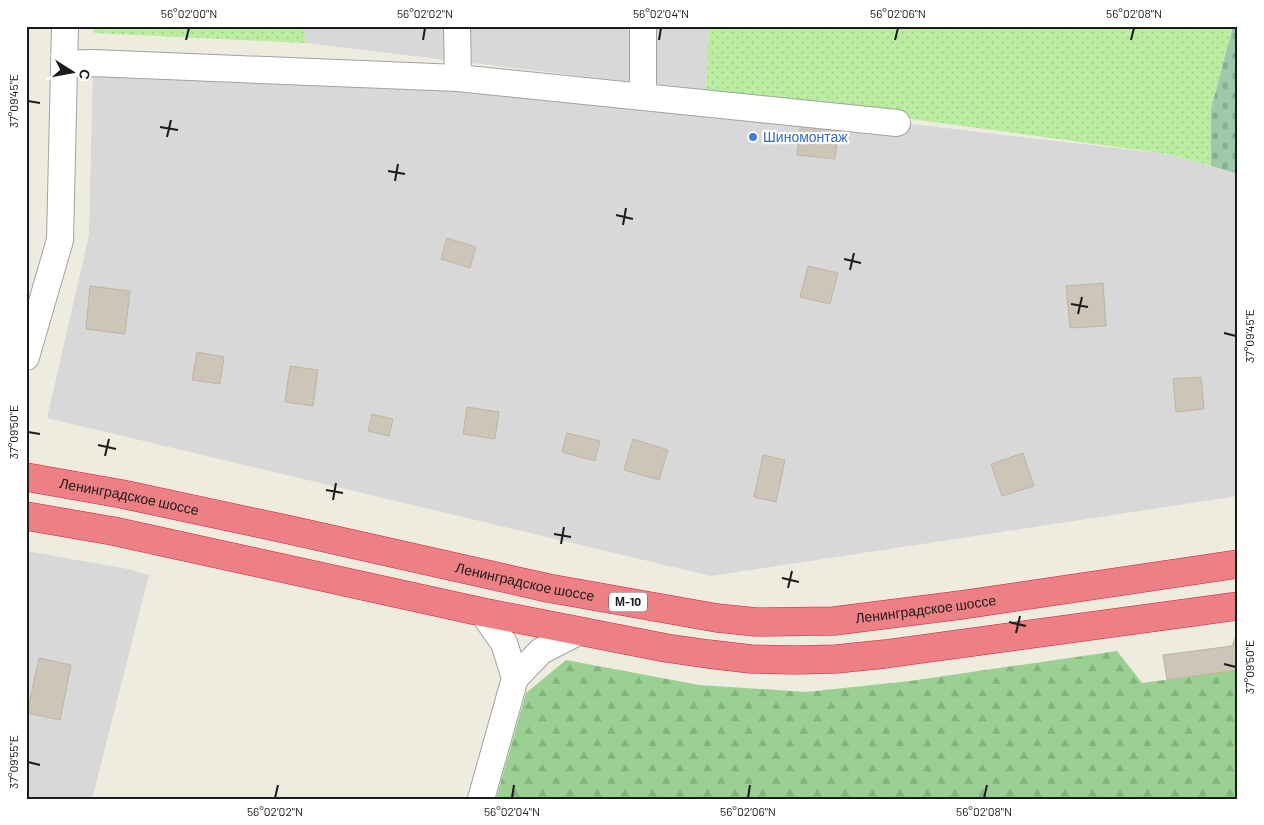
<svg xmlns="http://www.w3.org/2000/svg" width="1264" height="825" viewBox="0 0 1264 825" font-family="Barlow,sans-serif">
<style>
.residential{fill:#d9d8d8}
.grass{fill:url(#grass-dots)}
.forest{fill:url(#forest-firs)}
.cemetery{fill:url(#cemetery-stones)}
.building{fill:#cdc5b8;stroke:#c0b3a1}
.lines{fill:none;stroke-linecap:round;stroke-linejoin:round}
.minor-casing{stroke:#a2a2a2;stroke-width:28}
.highway-casing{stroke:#e1173e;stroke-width:29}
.minor{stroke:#fff;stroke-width:26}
.highway{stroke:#ec8084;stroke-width:28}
.ticks{fill:none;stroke:#1b1b1b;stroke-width:2}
.shop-dot{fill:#3f7fe0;stroke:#fff;stroke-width:2}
.labels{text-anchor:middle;stroke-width:4.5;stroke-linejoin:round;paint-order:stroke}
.shield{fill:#fff;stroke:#5f5f5f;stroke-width:1}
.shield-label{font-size:12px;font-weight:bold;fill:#1b1b1b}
.shop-label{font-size:14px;fill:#366cbe;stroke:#fff;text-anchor:start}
.street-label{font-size:14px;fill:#1b1b1b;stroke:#fff}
.neatline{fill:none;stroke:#1b1b1b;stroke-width:2}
.ticks-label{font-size:12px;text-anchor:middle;fill:#1b1b1b}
</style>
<defs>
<pattern id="grass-dots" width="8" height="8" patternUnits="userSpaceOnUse" patternTransform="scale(1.25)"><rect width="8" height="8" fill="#baeda0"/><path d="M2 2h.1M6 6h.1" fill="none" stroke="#9fcb89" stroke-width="1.8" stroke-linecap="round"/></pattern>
<pattern id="forest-firs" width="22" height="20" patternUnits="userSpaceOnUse" patternTransform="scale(1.25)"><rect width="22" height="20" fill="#9ad091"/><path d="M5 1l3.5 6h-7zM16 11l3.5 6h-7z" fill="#84b27c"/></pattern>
<pattern id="cemetery-stones" width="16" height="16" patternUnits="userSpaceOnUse" patternTransform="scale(1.25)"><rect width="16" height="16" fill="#9fc8ab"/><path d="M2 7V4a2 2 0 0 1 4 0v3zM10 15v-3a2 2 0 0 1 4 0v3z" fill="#88ab93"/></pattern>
</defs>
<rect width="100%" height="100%" fill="#eeebdf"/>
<path class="residential" d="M 304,26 L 709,26 L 706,91 L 305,43 Z
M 93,63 L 714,101 L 1168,154 L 1238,174 L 1238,496 L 711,576 L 47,418 L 89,235 Z
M 26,551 L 128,569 L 149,575 L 92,799 L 26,799 Z"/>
<path class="grass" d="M 94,26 L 304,26 L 305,43 L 94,33 Z
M 709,26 L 1233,26 L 1211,109 L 1211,166 L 1168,154 L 706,91 Z"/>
<path class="forest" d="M 1117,651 L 1142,683 L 1238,670 L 1238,799 L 496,799 L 526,693 L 566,660 L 699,685 L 806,692 L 910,681 Z"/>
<path class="cemetery" d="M 1233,26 L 1238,26 L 1238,174 L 1211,166 L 1211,109 Z"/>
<path class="building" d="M 801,121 L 839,125 L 835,159 L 797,155 Z
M 447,238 L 476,247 L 470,268 L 441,259 Z
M 808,266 L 838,273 L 830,304 L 800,297 Z
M 1103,283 L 1106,326 L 1070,328 L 1066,286 Z
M 90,286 L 130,291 L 125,334 L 86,329 Z
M 197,352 L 224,357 L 220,384 L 192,380 Z
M 290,366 L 318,370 L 313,406 L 285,402 Z
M 1201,377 L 1204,409 L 1176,412 L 1173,379 Z
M 467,407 L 499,412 L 495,439 L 463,434 Z
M 372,414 L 393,419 L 389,436 L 368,431 Z
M 567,433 L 600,441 L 595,461 L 562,452 Z
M 633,439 L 668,450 L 659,480 L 624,470 Z
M 1023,453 L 1034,486 L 1002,496 L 991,464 Z
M 763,455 L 785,460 L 776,502 L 754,497 Z
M 1238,631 L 1238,670 L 1167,680 L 1163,655 L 1232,646 Z
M 39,658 L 71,665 L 60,720 L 27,713 Z"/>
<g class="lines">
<defs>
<path id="minor" d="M 457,26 L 458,78
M 64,64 L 93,63 L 458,78 L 897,123
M 643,97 L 643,26
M 26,357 L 60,240 L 65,26
M 482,612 L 504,643 L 515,678
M 481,799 L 515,678 L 541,651 L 578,632"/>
<g id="highway">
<path id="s1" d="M 26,477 L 122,494 L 290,530 L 548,588 L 717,618 L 756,622 L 834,621 L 961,605 L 1238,564"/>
<path d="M 26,516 L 113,531 L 482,612 L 666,648 L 708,654 L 751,659 L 794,660 L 836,659 L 885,654 L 1238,606"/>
</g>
</defs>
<use href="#minor" class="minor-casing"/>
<use href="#highway" class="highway-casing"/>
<use href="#minor" class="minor"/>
<use href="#highway" class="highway"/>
</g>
<path class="ticks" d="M 186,40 L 189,28M 423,40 L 425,28M 659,40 L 661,28M 895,40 L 898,28M 1131,40 L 1134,28M 28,101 L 40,103M 160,127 L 178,130M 167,137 L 171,120M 388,171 L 405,174M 395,181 L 398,164M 616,215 L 633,219M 623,225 L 626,208M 844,259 L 861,263M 850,270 L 854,253M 1071,304 L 1088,307M 1078,314 L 1082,297M 1224,333 L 1236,336M 28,432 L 40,434M 98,445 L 116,449M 105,456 L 109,439M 326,490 L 343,493M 333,500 L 336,483M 554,534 L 571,537M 561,544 L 564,527M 782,578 L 799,582M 788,588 L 792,571M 1009,622 L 1026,626M 1016,633 L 1020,616M 1224,664 L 1236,667M 28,762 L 40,765M 275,798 L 278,785M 512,798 L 514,785M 748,798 L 750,785M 984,798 L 987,785"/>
<circle class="shop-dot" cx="753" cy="137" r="5"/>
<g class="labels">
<rect class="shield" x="609" y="592.5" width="38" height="19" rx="4"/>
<g class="shield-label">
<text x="628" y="606">М-10</text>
</g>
<g class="shop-label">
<text x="763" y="142">Шиномонтаж</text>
</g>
<g class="street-label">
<text dy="5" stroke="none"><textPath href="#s1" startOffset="105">Ленинградское шоссе</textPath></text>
<text dy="5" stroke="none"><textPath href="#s1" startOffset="510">Ленинградское шоссе</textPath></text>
<text dy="5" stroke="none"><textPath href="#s1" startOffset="915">Ленинградское шоссе</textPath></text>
</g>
</g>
<rect width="1264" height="825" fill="none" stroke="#ffffff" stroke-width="55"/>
<g transform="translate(72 72) rotate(101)" stroke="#ffffff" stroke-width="4" paint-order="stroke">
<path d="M0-4L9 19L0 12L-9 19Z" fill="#1b1b1b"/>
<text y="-8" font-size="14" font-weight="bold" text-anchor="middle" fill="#1b1b1b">С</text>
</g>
<rect x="28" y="28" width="1208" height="770" class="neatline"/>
<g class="ticks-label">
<text x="189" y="18">56°02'00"N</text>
<text x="425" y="18">56°02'02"N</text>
<text x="661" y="18">56°02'04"N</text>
<text x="898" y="18">56°02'06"N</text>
<text x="1134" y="18">56°02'08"N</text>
<text transform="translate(14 101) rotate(-90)" y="4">37°09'45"E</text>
<text transform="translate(1250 336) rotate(-90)" y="4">37°09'45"E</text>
<text transform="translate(14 432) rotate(-90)" y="4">37°09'50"E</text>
<text transform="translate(1250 667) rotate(-90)" y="4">37°09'50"E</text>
<text transform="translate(14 762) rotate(-90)" y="4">37°09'55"E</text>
<text x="275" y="816">56°02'02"N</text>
<text x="512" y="816">56°02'04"N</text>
<text x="748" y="816">56°02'06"N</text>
<text x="984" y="816">56°02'08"N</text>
</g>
</svg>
